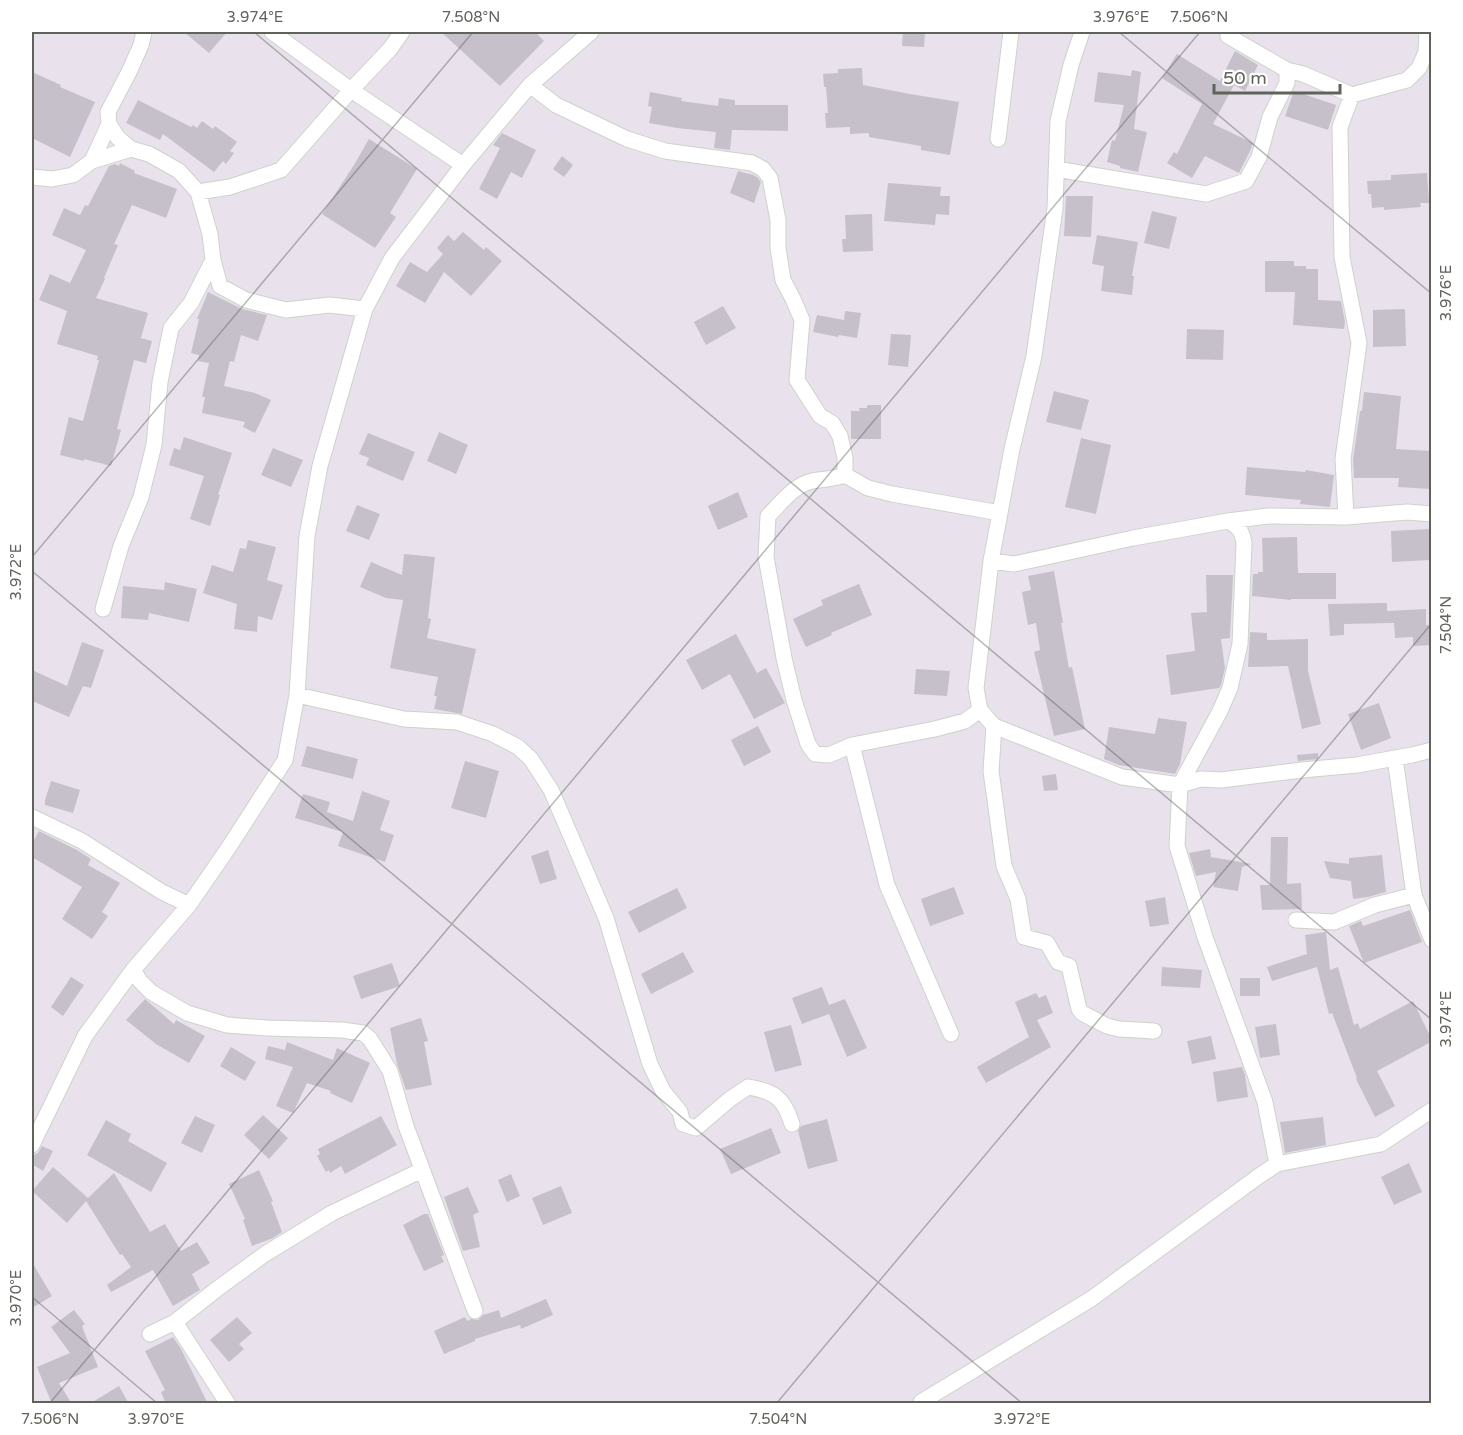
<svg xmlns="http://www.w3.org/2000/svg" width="1463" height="1435" viewBox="0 0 1463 1435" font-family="'Varela Round',sans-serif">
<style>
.building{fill:#c6c0cb}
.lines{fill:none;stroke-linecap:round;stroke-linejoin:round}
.street-casing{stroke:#ced2cb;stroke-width:17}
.street{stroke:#fff;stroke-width:15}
.ticks{fill:none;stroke:#5f635a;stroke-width:1.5;stroke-opacity:0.45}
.neatline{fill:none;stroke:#5f635a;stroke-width:2}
.ticks-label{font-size:15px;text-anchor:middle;fill:#5f635a}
</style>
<rect width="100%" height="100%" fill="#e9e2ed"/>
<path class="building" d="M 184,32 L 227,32 L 209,53 Z
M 441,32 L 535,32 L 544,41 L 500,86 Z
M 903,32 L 925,32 L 924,47 L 902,46 Z
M 1235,51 L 1258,65 L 1245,91 L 1234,85 L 1213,124 L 1253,143 L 1250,151 L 1239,173 L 1205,156 L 1192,178 L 1167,163 L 1174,152 L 1177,154 L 1202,104 L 1162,78 L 1177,54 L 1220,81 Z
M 862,68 L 863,85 L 910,94 L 959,102 L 950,155 L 921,150 L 921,146 L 869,137 L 869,133 L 850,134 L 850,127 L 826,128 L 825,113 L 828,113 L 826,87 L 824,87 L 823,74 L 838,73 L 838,69 Z
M 1132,70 L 1141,72 L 1134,129 L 1147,132 L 1138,172 L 1120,168 L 1120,166 L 1107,162 L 1112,140 L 1115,141 L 1124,105 L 1094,102 L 1098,72 L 1131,76 Z
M 32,72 L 61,85 L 60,87 L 95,102 L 70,157 L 32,138 Z
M 1294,91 L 1336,105 L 1328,130 L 1285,116 Z
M 650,92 L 682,98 L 681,101 L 718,106 L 719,98 L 735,100 L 735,105 L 788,105 L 788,131 L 732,130 L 730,150 L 714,148 L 716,132 L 677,128 L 649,123 L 652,107 L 648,106 Z
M 138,100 L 191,127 L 193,125 L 197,128 L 202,121 L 213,129 L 215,126 L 237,142 L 230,151 L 234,153 L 226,164 L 223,161 L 214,172 L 163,134 L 160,140 L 126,123 Z
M 502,133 L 536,150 L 522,178 L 511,172 L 497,199 L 479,189 L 500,148 L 493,145 Z
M 369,139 L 417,169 L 390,213 L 396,217 L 375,248 L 322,214 L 354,165 Z
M 562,156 L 573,165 L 564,177 L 553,169 Z
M 120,163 L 135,171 L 134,173 L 177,189 L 166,218 L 132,205 L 114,244 L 118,245 L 104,278 L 105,279 L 96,298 L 148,313 L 141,338 L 152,341 L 146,363 L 134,360 L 117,429 L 121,430 L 111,466 L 84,459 L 84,461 L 60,455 L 69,417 L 83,421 L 99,360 L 97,360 L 98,356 L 57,344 L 67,311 L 39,300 L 50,274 L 70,283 L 86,250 L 52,235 L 64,208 L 80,215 L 85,205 L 88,206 L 109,166 L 115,164 L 119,166 Z
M 738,171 L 753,175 L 757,177 L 761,182 L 754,203 L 730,193 Z
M 1427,173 L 1429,203 L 1420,203 L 1421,207 L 1384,210 L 1384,207 L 1372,208 L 1371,194 L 1368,194 L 1367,181 L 1391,180 L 1391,175 Z
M 888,183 L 941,187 L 940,196 L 950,196 L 949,215 L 936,214 L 935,225 L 884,221 Z
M 1066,196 L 1093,196 L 1091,237 L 1064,236 Z
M 1152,211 L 1177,217 L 1169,249 L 1144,243 Z
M 872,214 L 873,251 L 843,252 L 842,239 L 846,239 L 845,215 Z
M 463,232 L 484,250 L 486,247 L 502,261 L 471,296 L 444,272 L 425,303 L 396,286 L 410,262 L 427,272 L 443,254 L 437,248 L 448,235 L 454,241 Z
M 1097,235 L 1138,242 L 1132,276 L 1134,276 L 1132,295 L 1101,291 L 1104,266 L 1092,264 Z
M 1265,261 L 1294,261 L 1294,266 L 1306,266 L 1306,269 L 1318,269 L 1318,300 L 1341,301 L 1345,322 L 1344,329 L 1293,325 L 1295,292 L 1265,292 Z
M 208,292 L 242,309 L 267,315 L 258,341 L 241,335 L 234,362 L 230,361 L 224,386 L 255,393 L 271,400 L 255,433 L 243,427 L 245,422 L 202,413 L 205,397 L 202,397 L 209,363 L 198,361 L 199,355 L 191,353 L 199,319 L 197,319 Z
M 723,306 L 736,328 L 706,345 L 694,322 Z
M 1405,309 L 1406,346 L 1373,347 L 1373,310 Z
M 845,311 L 861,313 L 857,338 L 839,335 L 838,337 L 813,332 L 817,315 L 844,320 Z
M 1187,329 L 1224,330 L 1223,360 L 1186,359 Z
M 891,334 L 911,335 L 908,367 L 888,365 Z
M 1054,391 L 1089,400 L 1081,430 L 1046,422 Z
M 1364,392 L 1401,396 L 1396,449 L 1431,451 L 1430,489 L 1398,487 L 1399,478 L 1354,478 L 1353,459 L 1360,411 L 1362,411 Z
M 867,405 L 881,405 L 881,439 L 851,439 L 851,411 L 860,411 L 859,408 L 867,408 Z
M 439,432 L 468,445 L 456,474 L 427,461 Z
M 368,433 L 415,452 L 403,481 L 366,465 L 369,458 L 359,454 Z
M 184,437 L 232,453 L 218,495 L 220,495 L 210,526 L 190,519 L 204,476 L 169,465 L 174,448 L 180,450 Z
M 1081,438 L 1111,445 L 1096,514 L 1065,507 Z
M 273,448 L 303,460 L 291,487 L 261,475 Z
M 1247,467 L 1305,472 L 1306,470 L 1334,475 L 1330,507 L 1300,504 L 1301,500 L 1245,495 Z
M 738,492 L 748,517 L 718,530 L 708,506 Z
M 357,505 L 380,514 L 369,540 L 346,531 Z
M 1429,529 L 1430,560 L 1392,562 L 1391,531 Z
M 1297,537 L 1298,573 L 1336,573 L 1336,599 L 1291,599 L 1291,600 L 1252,596 L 1253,574 L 1258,574 L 1258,572 L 1263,572 L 1262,538 Z
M 248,540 L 276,547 L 267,580 L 283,585 L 272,620 L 258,616 L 257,632 L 234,629 L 237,604 L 203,593 L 212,565 L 233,572 L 240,548 L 246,549 Z
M 404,554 L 435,557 L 428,618 L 431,619 L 427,638 L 476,649 L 462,714 L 434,709 L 437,696 L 434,696 L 438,677 L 390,668 L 403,600 L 386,598 L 360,587 L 371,562 L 402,575 Z
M 1054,571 L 1063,623 L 1061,623 L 1069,668 L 1072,667 L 1085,729 L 1054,736 L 1034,652 L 1040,650 L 1036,623 L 1028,625 L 1022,592 L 1031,590 L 1028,576 Z
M 1206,575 L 1233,575 L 1230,638 L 1221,639 L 1225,668 L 1221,685 L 1219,688 L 1171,695 L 1166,655 L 1195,651 L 1191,613 L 1207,612 Z
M 165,582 L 197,589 L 189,622 L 149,613 L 148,620 L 121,618 L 123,586 L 164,590 Z
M 859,584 L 872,615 L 831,633 L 832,635 L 806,647 L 793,619 L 823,605 L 821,600 Z
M 1387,603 L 1387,611 L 1426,609 L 1426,625 L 1431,625 L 1431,645 L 1413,646 L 1413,637 L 1395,638 L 1394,623 L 1344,624 L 1344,635 L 1330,636 L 1328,604 Z
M 1250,632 L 1267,633 L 1267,640 L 1308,639 L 1308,671 L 1321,724 L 1302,729 L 1288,666 L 1248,667 Z
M 736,634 L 757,673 L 766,668 L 785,703 L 754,719 L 730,674 L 702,690 L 686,660 Z
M 82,642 L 104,650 L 91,688 L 83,686 L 69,717 L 32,701 L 32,670 L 67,686 Z
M 916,669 L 950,671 L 947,696 L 914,694 Z
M 1379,703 L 1391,738 L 1361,750 L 1348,714 Z
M 1158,718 L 1187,722 L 1180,764 L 1175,774 L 1119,765 L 1104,759 L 1109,727 L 1155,734 Z
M 758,726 L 771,752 L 744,766 L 731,740 Z
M 307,746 L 358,759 L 353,779 L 301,766 Z
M 1318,753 L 1318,759 L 1298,761 L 1297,755 Z
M 465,761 L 499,771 L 486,818 L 451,808 Z
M 1056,774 L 1058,790 L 1044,791 L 1042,776 Z
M 51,781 L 80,790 L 73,813 L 45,805 L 45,800 Z
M 362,791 L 390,801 L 380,830 L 394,835 L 385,862 L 338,846 L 343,832 L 295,818 L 303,794 L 330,802 L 327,812 L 353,821 Z
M 39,831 L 77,850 L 91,859 L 88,865 L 120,883 L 102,912 L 108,916 L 92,939 L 62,919 L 82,887 L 32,857 L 32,844 Z
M 1271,837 L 1288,837 L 1287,884 L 1301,883 L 1302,909 L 1262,910 L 1260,885 L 1270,885 Z
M 1210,849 L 1211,857 L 1252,864 L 1242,867 L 1238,891 L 1213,887 L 1216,872 L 1196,876 L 1189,853 Z
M 548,850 L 557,879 L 540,884 L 531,856 Z
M 1382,855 L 1386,892 L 1368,897 L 1353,899 L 1351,881 L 1330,878 L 1324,861 L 1349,864 L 1349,858 Z
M 954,887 L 964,914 L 930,926 L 921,899 Z
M 677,888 L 687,908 L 639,933 L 628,912 Z
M 1165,897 L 1169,924 L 1150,927 L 1145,901 Z
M 1410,910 L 1422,942 L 1364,963 L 1349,926 L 1361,921 L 1363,926 Z
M 1326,932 L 1330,970 L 1338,967 L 1354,1025 L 1358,1023 L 1360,1029 L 1413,1001 L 1431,1038 L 1431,1042 L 1377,1071 L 1395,1106 L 1375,1117 L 1356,1079 L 1357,1078 L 1332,1013 L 1329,1014 L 1317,967 L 1272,981 L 1267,967 L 1307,954 L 1305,935 Z
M 683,952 L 694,972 L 651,994 L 641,974 Z
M 392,963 L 400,986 L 361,999 L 353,976 Z
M 1162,967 L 1202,970 L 1200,988 L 1161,986 Z
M 71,977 L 84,985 L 63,1016 L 51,1007 Z
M 1240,978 L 1260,978 L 1260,996 L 1240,996 Z
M 822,987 L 829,1005 L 845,999 L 867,1048 L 847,1057 L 829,1014 L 802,1024 L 792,998 Z
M 1036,993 L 1039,998 L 1046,995 L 1053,1013 L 1037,1020 L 1051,1047 L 986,1083 L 977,1067 L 1029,1037 L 1015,1002 Z
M 145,999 L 174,1024 L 176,1020 L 205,1036 L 189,1063 L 156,1044 L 126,1020 Z
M 421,1018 L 428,1041 L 424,1042 L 432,1085 L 406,1090 L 397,1064 L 390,1028 Z
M 1276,1024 L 1280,1055 L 1260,1058 L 1255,1027 Z
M 791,1025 L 802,1065 L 775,1072 L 764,1032 Z
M 1211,1036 L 1216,1059 L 1192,1064 L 1187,1041 Z
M 287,1042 L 333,1060 L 337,1048 L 370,1063 L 352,1103 L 330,1093 L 331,1091 L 307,1083 L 293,1113 L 276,1106 L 293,1067 L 265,1059 L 268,1046 L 285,1050 Z
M 231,1047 L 256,1062 L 245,1081 L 220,1066 Z
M 1242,1067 L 1245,1075 L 1248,1097 L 1217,1102 L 1213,1072 Z
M 263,1115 L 288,1138 L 269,1159 L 244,1135 Z
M 195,1116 L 215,1125 L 202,1153 L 181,1143 Z
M 381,1116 L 397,1145 L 345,1174 L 341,1166 L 330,1173 L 329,1170 L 326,1172 L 317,1156 L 320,1154 L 318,1149 Z
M 1323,1117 L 1326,1145 L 1285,1153 L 1280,1122 Z
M 827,1119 L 838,1161 L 808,1169 L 798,1131 L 801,1126 Z
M 106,1120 L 131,1134 L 128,1141 L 167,1163 L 151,1192 L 87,1155 Z
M 771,1128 L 781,1153 L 731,1174 L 720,1149 Z
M 42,1146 L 53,1151 L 43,1171 L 32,1164 L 32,1161 L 35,1154 L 38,1153 Z
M 1409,1163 L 1422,1192 L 1394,1205 L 1381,1177 Z
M 53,1167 L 88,1198 L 114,1173 L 150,1232 L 165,1224 L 181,1251 L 197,1242 L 210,1263 L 192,1274 L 200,1290 L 173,1306 L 153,1270 L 111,1292 L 107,1285 L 131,1267 L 122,1254 L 120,1255 L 86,1201 L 67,1223 L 32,1191 Z
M 259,1170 L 273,1201 L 271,1202 L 282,1232 L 273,1238 L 252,1246 L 243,1220 L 245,1219 L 229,1184 Z
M 511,1174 L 520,1196 L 507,1202 L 498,1180 Z
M 561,1186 L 572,1213 L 543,1225 L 532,1198 Z
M 468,1187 L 479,1212 L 473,1215 L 480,1247 L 463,1251 L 444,1197 Z
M 424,1214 L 428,1214 L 444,1255 L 441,1256 L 444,1262 L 424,1271 L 403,1225 Z
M 32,1262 L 52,1296 L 32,1308 Z
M 546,1299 L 553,1315 L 521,1329 L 520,1325 L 475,1339 L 475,1341 L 444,1354 L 434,1331 L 465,1317 L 467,1321 L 471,1319 L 478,1320 L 483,1315 L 499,1310 L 501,1318 Z
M 74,1310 L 85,1324 L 82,1326 L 98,1367 L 59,1383 L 72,1404 L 52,1404 L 37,1367 L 70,1353 L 51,1327 Z
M 237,1317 L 252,1333 L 239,1344 L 244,1349 L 229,1362 L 210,1340 Z
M 173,1337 L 181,1349 L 208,1404 L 166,1404 L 161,1392 L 165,1390 L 145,1351 Z
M 119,1386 L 129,1404 L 89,1404 Z"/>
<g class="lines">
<defs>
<path id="street" d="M 272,32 L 351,90 L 463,165
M 1082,32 L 1071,65 L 1058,121 L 1055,208 L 1034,356 L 1012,449 L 991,561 L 976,688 L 980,710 L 994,726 L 1122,777 L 1180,785 L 1201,779 L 1221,780 L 1302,770 L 1357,765 L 1412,755 L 1432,750
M 1228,36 L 1287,70 L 1303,74 L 1352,95 L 1407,80 L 1419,68 L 1426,52 L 1427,32
M 530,85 L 556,105 L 627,139 L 665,151 L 752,163 L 763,169 L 770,178 L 778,220 L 778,248 L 783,280 L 793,299 L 802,320 L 797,380 L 820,416 L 832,423 L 840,436 L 845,458 L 845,475
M 998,139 L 1011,32
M 92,161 L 109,124
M 1056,169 L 1206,194 L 1246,181 L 1259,157 L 1270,117 L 1287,83 L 1287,70
M 32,177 L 52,179 L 73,175 L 92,161 L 131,149
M 198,192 L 230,187 L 281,170 L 351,90 L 390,49 L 402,32
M 213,260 L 220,286 L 246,300 L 286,310 L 329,305 L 365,309
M 845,475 C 834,479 824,479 812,481 C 794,485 781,503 768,516 L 766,557 L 784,658 L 794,700 L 808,744 L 815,754 L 829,755 L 852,745 L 935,729 L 965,721 L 980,710
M 845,475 L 868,488 L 892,494 L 1000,513
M 1346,517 L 1343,459 L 1359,343 L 1342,257 L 1340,127 L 1352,95
M 1228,521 C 1239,527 1242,531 1244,543 L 1240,644 L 1230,688 L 1220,711 L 1180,785 L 1177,846 L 1205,937 L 1265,1102 L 1277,1164
M 991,561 L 1014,564 L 1133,538 L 1228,521 L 1268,516 L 1346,517 L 1407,512 L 1432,514
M 103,609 L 121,546 L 141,497 L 154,445 L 160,382 L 171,328 L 191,303 L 213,260 L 210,234 L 198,192 L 179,171 L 149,154 L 131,149 L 118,138 L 109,124 L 108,112 L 129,72 L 141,45 L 144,32
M 297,695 L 404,719 L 457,722 L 493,734 L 518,747 L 531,759 L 551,790 L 606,918 L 650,1064 L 663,1091 L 680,1112 L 683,1124 L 696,1128 L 730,1099 L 748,1087 C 774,1091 784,1098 792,1124
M 994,726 L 991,771 L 1004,866 L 1018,899 L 1024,937 L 1047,943 L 1058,962 L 1069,966 L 1079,1009 L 1082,1013 L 1107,1026 L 1119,1029 L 1154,1031
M 852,745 L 887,885 L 951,1034
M 1395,758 L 1414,895 L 1432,940
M 32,817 L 82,841 L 162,892 L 189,905
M 1296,920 L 1334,922 L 1375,905 L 1414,895
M 133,970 L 140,981 L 151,992 L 187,1013 L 227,1025 L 267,1028 L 342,1030 L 363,1033 L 370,1039 L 390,1071 L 406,1126 L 475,1311
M 32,1145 L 85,1036 L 133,970 L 189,905 L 229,847 L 285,760 L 297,695 L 307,536 L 320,466 L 365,309 L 392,258 L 463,165 L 530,85 L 591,32
M 175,1322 L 228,1404
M 150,1334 L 175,1322 L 217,1289 L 265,1254 L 332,1213 L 422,1170
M 921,1402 L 1091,1299 L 1259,1176 L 1277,1164 L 1381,1144 L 1432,1110"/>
</defs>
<use href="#street" class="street-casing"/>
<use href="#street" class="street"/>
</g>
<path class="ticks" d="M 254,32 L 1432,1020M 1119,32 L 1432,294M 32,557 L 473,32M 32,571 L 1023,1404M 32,1297 L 158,1404M 49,1404 L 1200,32M 776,1404 L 1432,623"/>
<rect width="1463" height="1435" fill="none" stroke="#ffffff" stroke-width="66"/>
<path d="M1214 84v9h126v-9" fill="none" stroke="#5f635a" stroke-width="3"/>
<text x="1223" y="84" font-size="18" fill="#5f635a" stroke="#ffffff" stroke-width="4.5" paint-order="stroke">50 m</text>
<rect x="33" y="33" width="1397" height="1369" class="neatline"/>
<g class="ticks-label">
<text x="255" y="22">3.974°E</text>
<text x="471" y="22">7.508°N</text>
<text x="1121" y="22">3.976°E</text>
<text x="1199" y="22">7.506°N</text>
<text transform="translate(1446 293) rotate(-90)" y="5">3.976°E</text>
<text transform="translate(16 572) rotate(-90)" y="5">3.972°E</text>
<text transform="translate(1446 625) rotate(-90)" y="5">7.504°N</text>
<text transform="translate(1446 1019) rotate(-90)" y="5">3.974°E</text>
<text transform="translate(16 1298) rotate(-90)" y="5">3.970°E</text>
<text x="50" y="1424">7.506°N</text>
<text x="156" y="1424">3.970°E</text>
<text x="778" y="1424">7.504°N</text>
<text x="1022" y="1424">3.972°E</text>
</g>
</svg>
